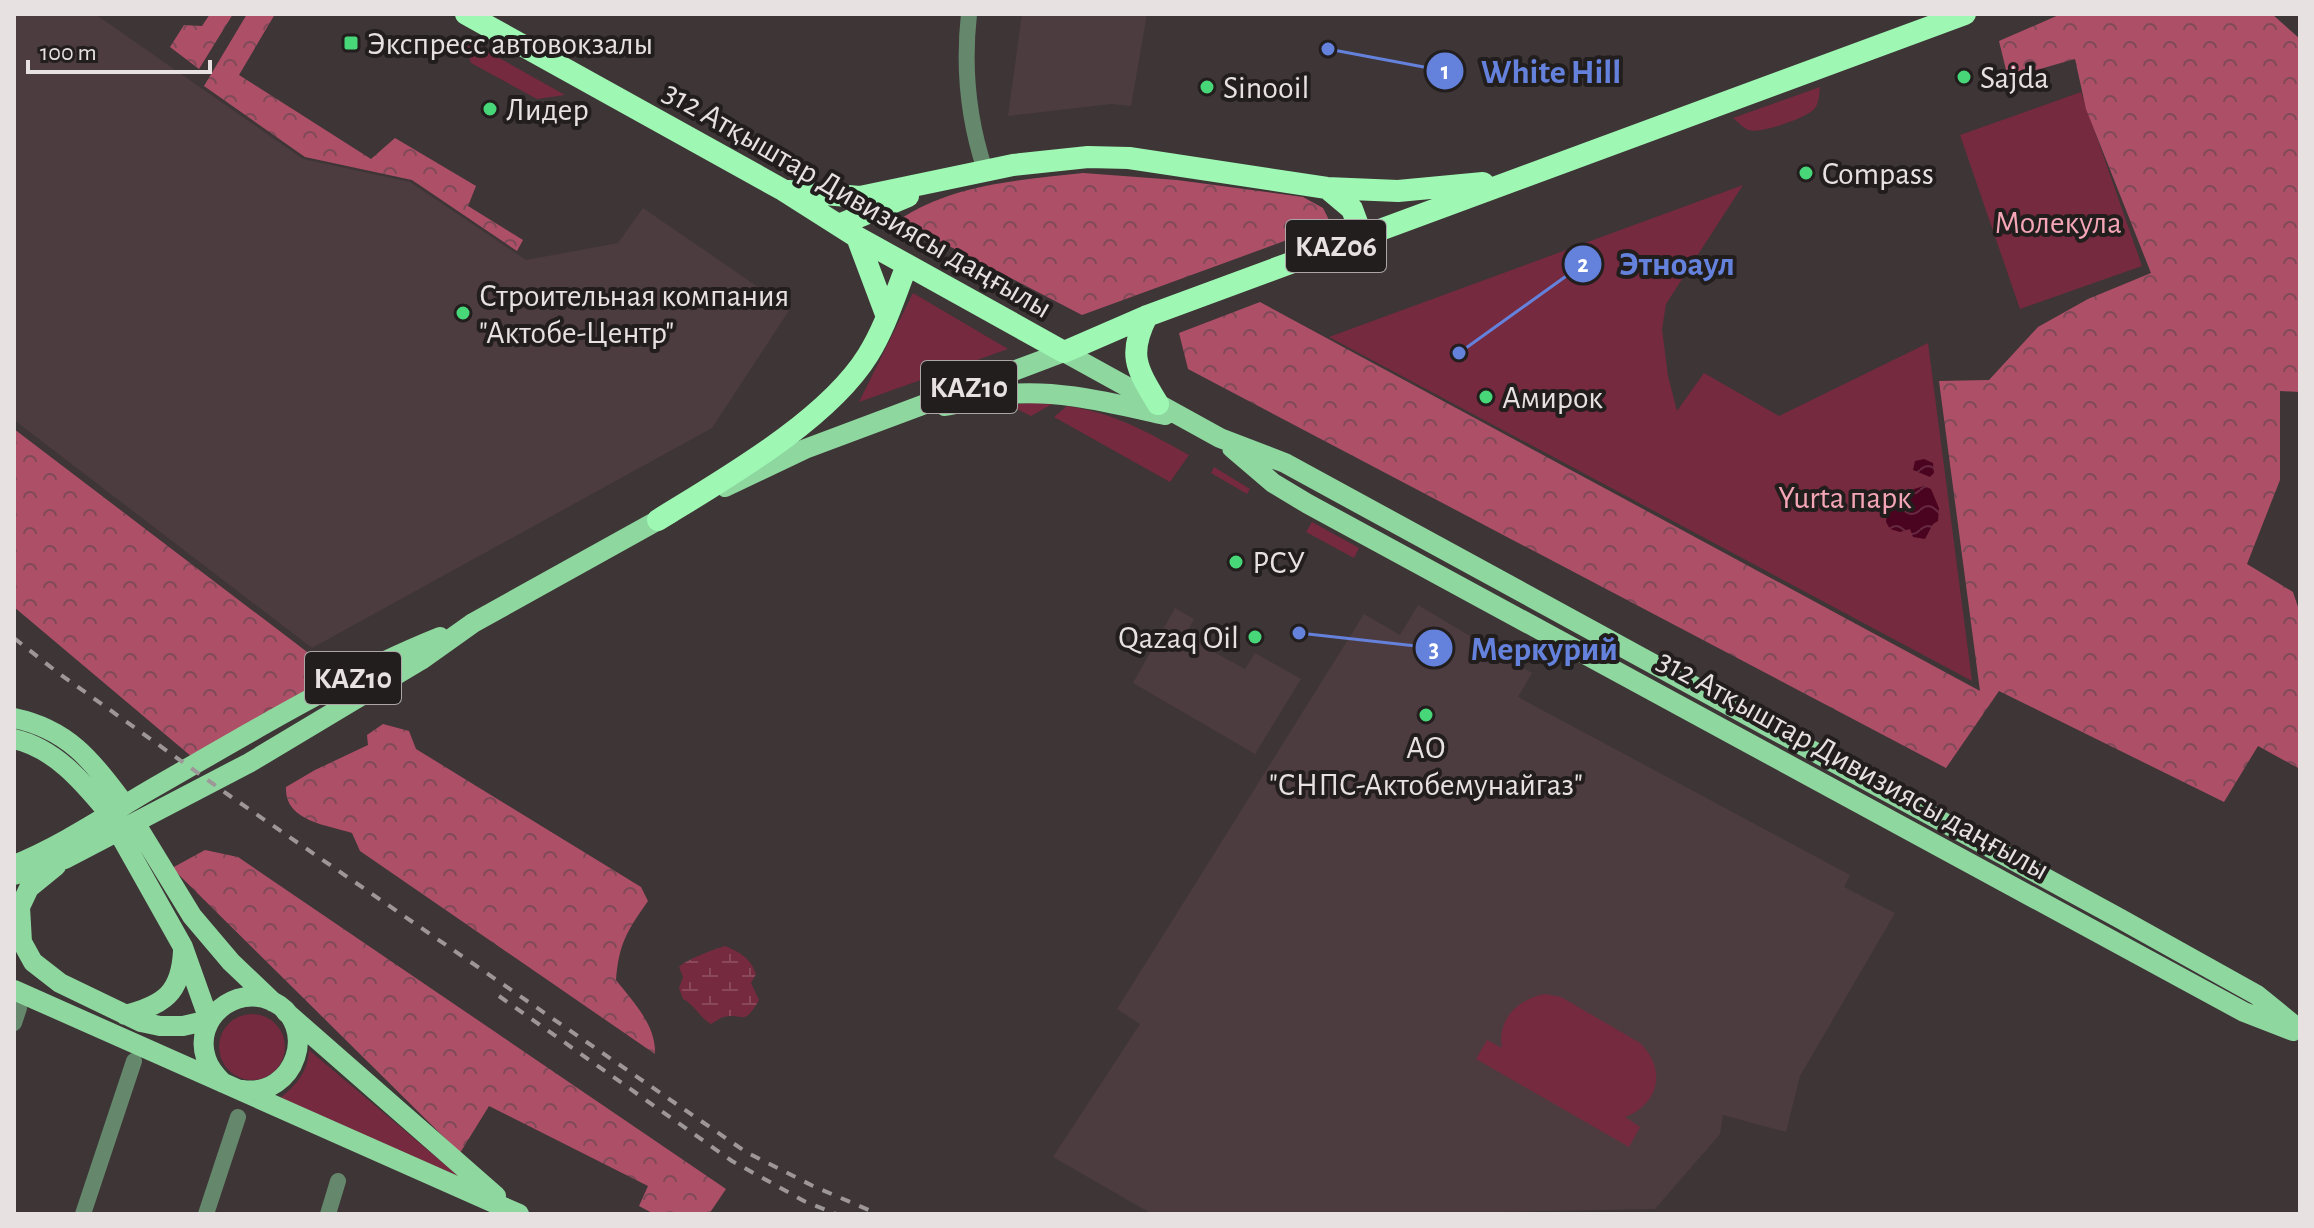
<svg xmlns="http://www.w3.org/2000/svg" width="2314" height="1228" viewBox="0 0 2314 1228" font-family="'Alegreya Sans',sans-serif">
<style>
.built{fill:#4d3c3f}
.green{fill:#752a3f}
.forest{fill:url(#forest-crowns)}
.wetland{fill:url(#wetland-marsh)}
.water{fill:url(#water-waves)}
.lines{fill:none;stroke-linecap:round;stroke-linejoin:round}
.minor{stroke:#65886d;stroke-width:16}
.major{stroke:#8ed8a0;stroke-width:20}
.highway{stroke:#9ef8b4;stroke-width:22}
.rail{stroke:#9e9798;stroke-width:4;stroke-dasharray:10 10;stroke-linecap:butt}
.poi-dot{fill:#47d779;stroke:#221e1e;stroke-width:3}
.labels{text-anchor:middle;stroke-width:8;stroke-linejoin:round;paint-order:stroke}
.shield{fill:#221e1e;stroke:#aca6a7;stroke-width:2}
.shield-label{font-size:30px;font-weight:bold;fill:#e7e1e2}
.poi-label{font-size:32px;fill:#e7e1e2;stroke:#221e1e;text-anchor:start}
.street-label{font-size:32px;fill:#e7e1e2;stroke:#221e1e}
.park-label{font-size:32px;fill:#f4a6b6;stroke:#221e1e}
.leader{fill:none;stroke:#6481dc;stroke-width:3}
.callout-dot{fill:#6481dc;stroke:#221e1e;stroke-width:3}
.mark-label{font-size:24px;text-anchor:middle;font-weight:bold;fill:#fff}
.callout-label{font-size:34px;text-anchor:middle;font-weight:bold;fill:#6481dc;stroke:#221e1e;stroke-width:8;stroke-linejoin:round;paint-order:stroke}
</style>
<defs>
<pattern id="forest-crowns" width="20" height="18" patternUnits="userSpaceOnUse" patternTransform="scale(2)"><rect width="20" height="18" fill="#ae4f68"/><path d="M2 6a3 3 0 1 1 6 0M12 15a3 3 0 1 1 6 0" fill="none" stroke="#7f4a58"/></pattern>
<pattern id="wetland-marsh" width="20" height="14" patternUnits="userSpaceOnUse" patternTransform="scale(2)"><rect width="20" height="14" fill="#752a3f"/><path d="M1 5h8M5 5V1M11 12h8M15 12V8" fill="none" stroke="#89495a"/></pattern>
<pattern id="water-waves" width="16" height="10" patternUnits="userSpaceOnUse" patternTransform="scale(2)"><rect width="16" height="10" fill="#4b041f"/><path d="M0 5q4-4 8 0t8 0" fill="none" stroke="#65283f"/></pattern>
</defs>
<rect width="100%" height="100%" fill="#3e3536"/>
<path class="built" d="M 14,14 L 95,14 L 303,159 L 410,182 L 526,260 L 618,243 L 643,208 L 790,309 L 712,428 L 312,648 L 14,420 Z
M 1022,14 L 1147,14 L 1131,106 L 1111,104 L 1008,116 Z
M 1418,605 L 1532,673 L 1518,697 L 1850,875 L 1844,887 L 1895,913 L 1800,1076 L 1786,1132 L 1723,1115 L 1720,1134 L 1655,1209 L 1400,1214 L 1152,1214 L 1053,1157 L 1140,1024 L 1117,1009 L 1364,614 L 1400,635 Z
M 1175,608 L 1194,619 L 1185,636 L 1245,669 L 1255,653 L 1301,679 L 1255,754 L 1133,683 Z"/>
<path class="green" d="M 462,37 L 565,95 L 537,99 L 471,63 Z
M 1820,87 C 1819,96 1819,106 1812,111 C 1802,119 1760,134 1749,130 C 1744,129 1738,122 1733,118 Z
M 2081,92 L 2142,266 L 2020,309 L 1960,135 Z
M 1743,185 L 1666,304 L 1662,329 L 1668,376 L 1677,411 L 1704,373 L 1779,416 L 1928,343 L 1972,681 L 1329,337 Z
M 913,293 L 1008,349 L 859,402 Z
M 1029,403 L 1054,403 L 1031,416 L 1009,405 Z
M 1067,406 C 1115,413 1147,432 1189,455 L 1170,482 L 1054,417 Z
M 1214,467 L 1250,489 L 1247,494 L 1211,473 Z
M 1312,522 L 1359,548 L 1354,558 L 1306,532 Z
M 1545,994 L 1561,997 L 1640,1043 C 1667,1069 1659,1104 1625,1117 L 1640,1127 L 1629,1147 L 1476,1059 L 1487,1040 L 1502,1048 C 1497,1019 1518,999 1545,994 Z
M219 1047a33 33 0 1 1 66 0a33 33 0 1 1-66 0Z
M 309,1050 L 461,1178 L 280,1098 C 297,1085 308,1071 309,1050 Z"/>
<path class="forest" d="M 210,14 L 233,14 L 199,69 L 170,47 L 184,25 L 202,26 Z
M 247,14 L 275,14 L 239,75 L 371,159 L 395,138 L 476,186 L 468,206 L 523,240 L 517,251 L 412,180 L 305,157 L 204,86 Z
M 2061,14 L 2272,14 L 2300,39 L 2300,392 L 2280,391 L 2280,480 L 2247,564 L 2293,592 L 2300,613 L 2300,769 L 2258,746 L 2224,802 L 1999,691 L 1946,768 L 1188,369 L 1179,333 L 1260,302 L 1980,691 L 1939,381 L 1989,380 L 2038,327 L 2088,299 L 2151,273 L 2086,109 L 2075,59 L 2008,78 L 1999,41 Z
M 1083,173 L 1177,180 L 1303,197 L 1323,208 L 1331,224 L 1082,315 L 899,220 C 952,184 1021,180 1083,173 Z
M 14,429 L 336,674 L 192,757 L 14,607 Z
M 383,724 L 409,731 L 416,749 L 641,887 L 648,901 C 627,931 619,943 616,980 C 634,1003 656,1025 655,1054 L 360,851 L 352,833 C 327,825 284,821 286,787 L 315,770 L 368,745 L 367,735 Z
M 205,850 L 238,857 L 726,1189 L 709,1214 L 654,1214 L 639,1206 L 648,1186 L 489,1106 L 460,1153 L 172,868 Z"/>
<path class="wetland" d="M 725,946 C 739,952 750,957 756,974 L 751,983 L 759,1000 C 743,1028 744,1012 724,1017 C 719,1018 715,1022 711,1024 C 699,1017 695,1005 683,999 L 679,988 L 683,977 L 679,967 C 685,960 715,949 725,946 Z"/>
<path class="water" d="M 1924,459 L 1933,463 L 1934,473 L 1930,477 L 1913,470 L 1915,461 Z
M 1924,486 L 1931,489 L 1939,508 L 1938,521 L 1933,524 L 1925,539 L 1913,537 L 1910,529 L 1900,532 L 1890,529 L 1886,522 L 1887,512 L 1899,503 L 1889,500 L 1910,495 L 1914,489 Z"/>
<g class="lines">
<path class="minor" d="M 969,14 C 963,68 968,119 985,170
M 14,1023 L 19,1008
M 83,1214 L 134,1061
M 206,1214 L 238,1117
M 328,1214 L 338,1181"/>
<path class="major" d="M 945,406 C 963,403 981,398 1000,395 C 1056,388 1111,403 1165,415
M 1232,448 L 1273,483 L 1308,504 L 2244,1012 L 2293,1031
M 725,487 L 805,449 L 1064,352 L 1220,438 L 1285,463 L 2119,918 L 2257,995 L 2300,1030
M 14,718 C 67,729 92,760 122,801
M 14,739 C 54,748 82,781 107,811
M 137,826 L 192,916 L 231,962 L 273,1002
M 120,835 L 183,947 L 209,1020
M 14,865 C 61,846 104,817 148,791 C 243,737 338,678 440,637
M 56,866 L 29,888 L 20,907 L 22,942 L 33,962 L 60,983 L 141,1022 L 160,1026 L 183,1026 L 209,1020
M 14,875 L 65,859 L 249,763 L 421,660 L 473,623 L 671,513
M 14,990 L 519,1214
M 286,1012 L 496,1196
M 125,1015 C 164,1005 181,993 183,951
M 223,1083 C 216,1076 209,1068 206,1058 C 193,1019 235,984 272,1001 C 320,1024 296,1098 242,1090"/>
<path class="highway" d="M 466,14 L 783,190 L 857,237 L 1064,352 L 1147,316 L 1965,14
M 1327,188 L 1352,209 L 1362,236
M 788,191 L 860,197 L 1013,165 L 1088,157 L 1129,158 L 1327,188 L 1398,191 L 1483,183
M 839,225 L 908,196
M 857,237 L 887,317
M 1147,316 C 1127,355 1137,369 1158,404
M 658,520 C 724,479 827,421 868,355 C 885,328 895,295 907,265"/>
<path class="rail" d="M 14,638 L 57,672 L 230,796 L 746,1152 L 813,1186 L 878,1214
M 499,996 L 732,1161 L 804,1201 L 836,1214"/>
</g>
<g class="poi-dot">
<rect x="343" y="35" width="16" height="16" rx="4"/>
<circle cx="1964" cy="77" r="8"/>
<circle cx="1207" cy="87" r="8"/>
<circle cx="490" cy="109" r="8"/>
<circle cx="1806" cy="173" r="8"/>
<circle cx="463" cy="313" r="8"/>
<circle cx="1486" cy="397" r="8"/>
<circle cx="1236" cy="562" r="8"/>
<circle cx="1255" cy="637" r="8"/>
<circle cx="1426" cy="715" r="8"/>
</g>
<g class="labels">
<g class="shield">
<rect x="1286" y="220" width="100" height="52" rx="6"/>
<rect x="921" y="361" width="96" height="52" rx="6"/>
<rect x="305" y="652" width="96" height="52" rx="6"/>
</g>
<g class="shield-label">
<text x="1336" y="256">KАZ06</text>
<text x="969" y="397">KAZ10</text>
<text x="353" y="688">KAZ10</text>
</g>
<g class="poi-label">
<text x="367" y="54">Экспресс автовокзалы</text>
<text x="1980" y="88">Sajda</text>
<text x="1223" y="98">Sinooil</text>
<text x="506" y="120">Лидер</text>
<text x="1822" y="184">Compass</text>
<text x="479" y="306">Строительная компания<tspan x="479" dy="37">"Актобе-Центр"</tspan></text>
<text x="1502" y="408">Амирок</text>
<text x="1252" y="573">РСУ</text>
<text x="1239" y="648" text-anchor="end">Qazaq Oil</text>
<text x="1426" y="758" text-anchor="middle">АО<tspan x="1426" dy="37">"СНПС-Актобемунайгаз"</tspan></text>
</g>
<g class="street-label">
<text transform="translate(858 199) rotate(30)" y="11">312 Атқыштар Дивизиясы даңғылы</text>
<text transform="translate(1854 764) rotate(29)" y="11">312 Атқыштар Дивизиясы даңғылы</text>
</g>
<g class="park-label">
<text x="2058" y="233">Молекула</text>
<text x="1845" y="508">Yurta парк</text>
</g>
</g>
<path class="leader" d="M1328 49L1445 71M1459 353L1583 264M1299 633L1434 648"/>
<g class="callout-dot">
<circle cx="1328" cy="49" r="8"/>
<circle cx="1459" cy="353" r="8"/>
<circle cx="1299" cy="633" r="8"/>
<circle cx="1445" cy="71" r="20"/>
<circle cx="1583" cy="264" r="20"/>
<circle cx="1434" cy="648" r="20"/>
</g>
<g class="mark-label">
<text x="1445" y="79">1</text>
<text x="1583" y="272">2</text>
<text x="1434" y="657">3</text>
</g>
<g class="callout-label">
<text x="1551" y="83">White Hill</text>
<text x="1677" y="275">Этноаул</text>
<text x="1544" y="660">Меркурий</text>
</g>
<rect width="2314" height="1228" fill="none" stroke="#e7e1e2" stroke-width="32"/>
<path d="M28 60v12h182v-12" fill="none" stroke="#e7e1e2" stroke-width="4"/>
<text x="40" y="60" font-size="24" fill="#e7e1e2" stroke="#221e1e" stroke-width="6" paint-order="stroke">100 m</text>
</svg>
